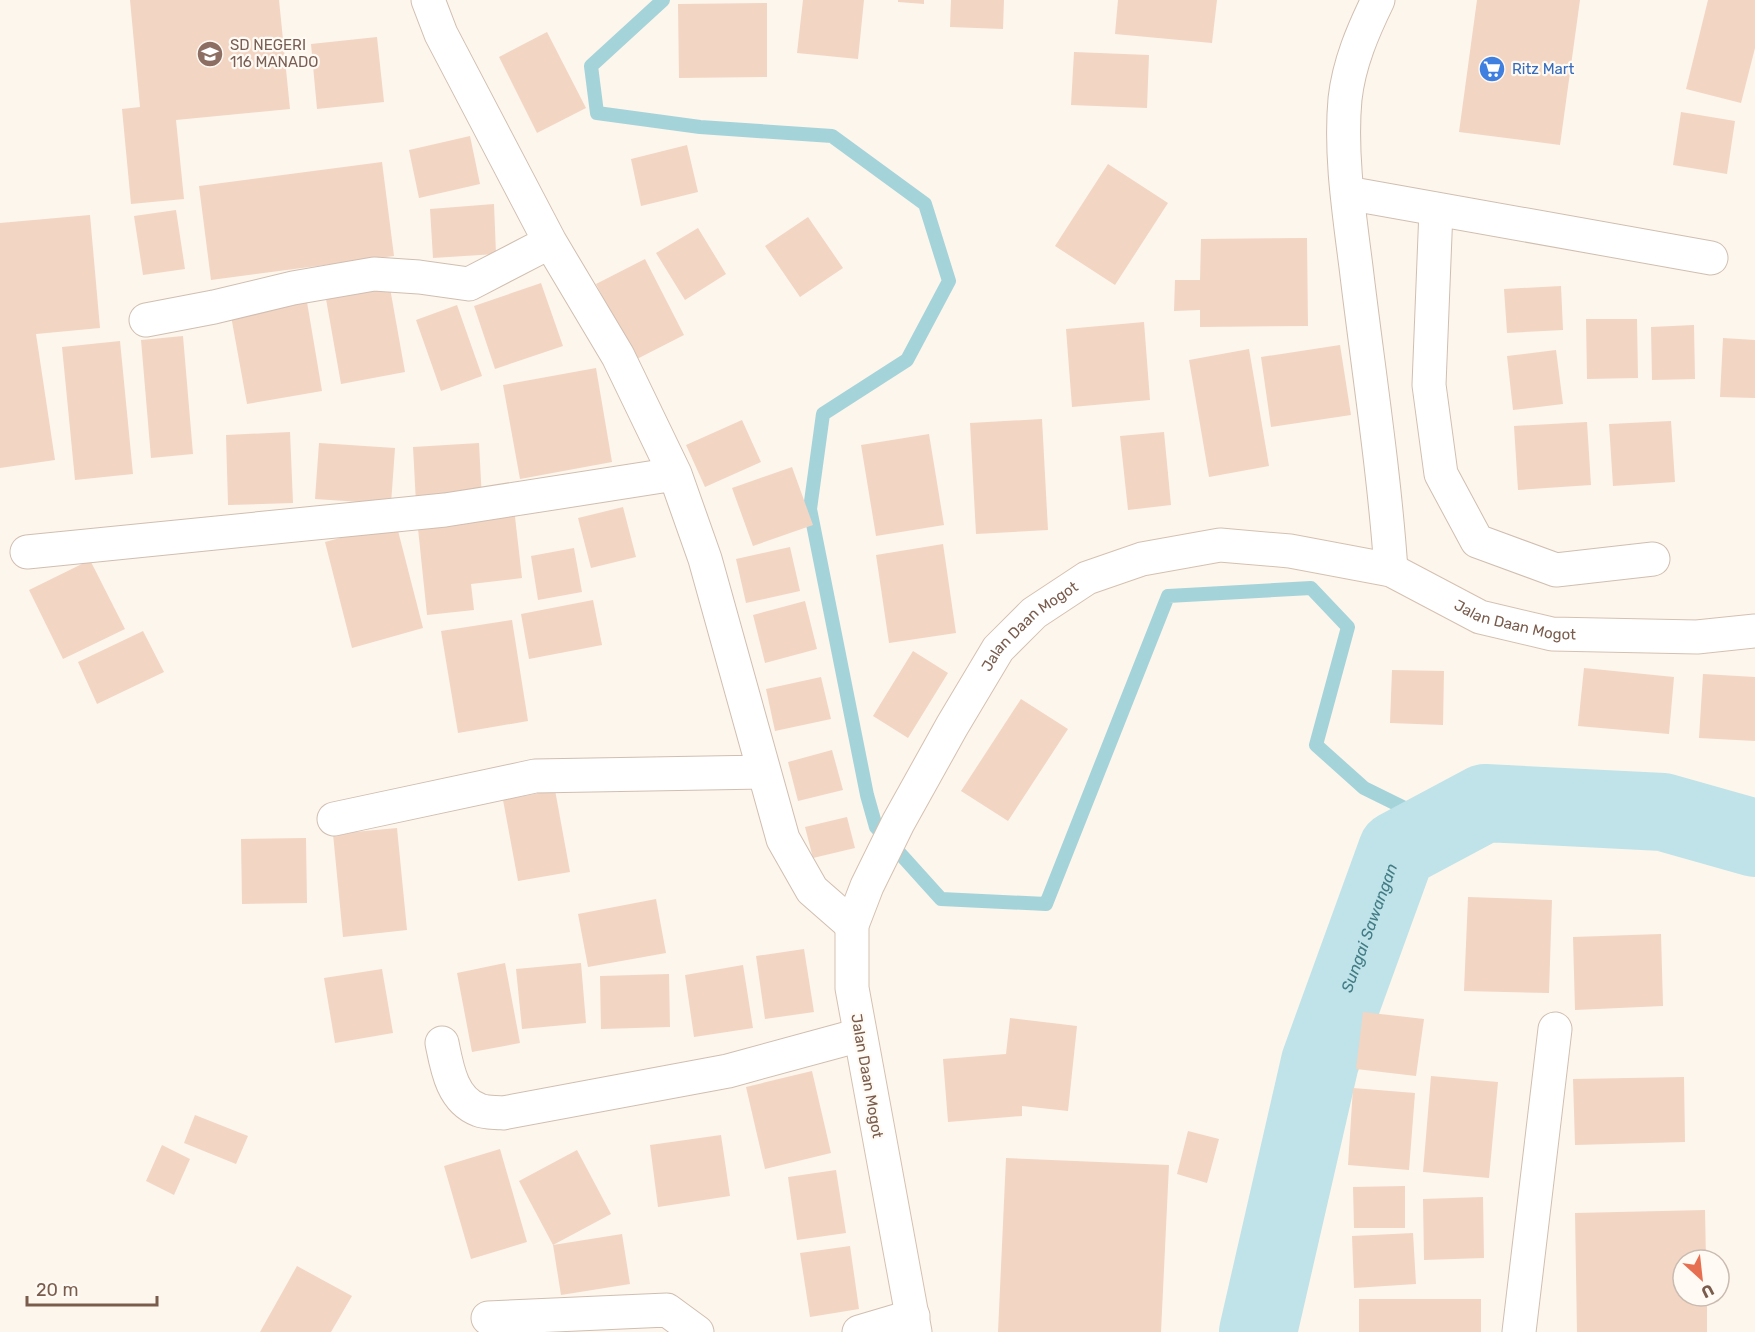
<svg xmlns="http://www.w3.org/2000/svg" width="1755" height="1332" viewBox="0 0 1755 1332" font-family="Rubik,sans-serif">
<style>
.lines{fill:none;stroke-linecap:round;stroke-linejoin:round}
.stream{stroke:#a5d3da;stroke-width:14}
.river{stroke:#bfe3e8;stroke-width:78}
.building{fill:#f3d5c3}
.street-casing{stroke:#d1beb0;stroke-width:35}
.secondary-casing{stroke:#d6c0b0;stroke-width:35}
.street{stroke:#fff;stroke-width:33}
.secondary{stroke:#fff;stroke-width:33}
.labels{text-anchor:middle;stroke-width:4.5;stroke-linejoin:round;paint-order:stroke}
.education-label{font-size:15px;fill:#785e54;stroke:#fffaf3;text-anchor:start}
.shop-label{font-size:15px;fill:#366cbe;stroke:#fffaf3;text-anchor:start}
.street-label{font-size:15px;fill:#7a5c4d;stroke:#fffaf3}
.water-label{font-size:16px;font-style:italic;fill:#437c86;stroke:#fffaf3}
</style>
<rect width="100%" height="100%" fill="#fdf6ec"/>
<g class="lines">
<path class="stream" d="M 663,0 L 591,66 L 597,113 L 700,127 L 832,136 L 925,204 L 949,281 L 907,360 L 823,414 L 810,509 L 867,795 L 876,827 L 941,899 L 1046,904 L 1168,596 L 1311,588 L 1348,627 L 1316,745 L 1364,788 L 1441,826"/>
<path class="river" id="s1" d="M 1258,1332 L 1320,1062 L 1397,850 L 1485,803 L 1663,812 L 1755,838"/>
</g>
<path class="building" d="M 130,0 L 279,0 L 290,109 L 176,120 L 184,199 L 131,204 L 122,109 L 140,107 Z
M 803,0 L 864,0 L 858,59 L 797,53 Z
M 898,0 L 924,0 L 924,4 L 898,2 Z
M 951,0 L 1004,0 L 1003,29 L 950,27 Z
M 1118,0 L 1217,0 L 1212,43 L 1115,34 Z
M 1477,0 L 1580,0 L 1560,145 L 1459,132 Z
M 1708,0 L 1755,0 L 1755,48 L 1741,103 L 1686,89 Z
M 767,3 L 767,77 L 679,78 L 678,4 Z
M 547,32 L 586,108 L 537,133 L 499,57 Z
M 377,37 L 384,102 L 317,109 L 311,44 Z
M 1074,52 L 1149,55 L 1147,108 L 1071,105 Z
M 1681,112 L 1735,121 L 1727,174 L 1673,165 Z
M 470,136 L 480,184 L 419,198 L 409,150 Z
M 687,145 L 698,192 L 641,206 L 631,159 Z
M 382,162 L 394,256 L 211,280 L 199,186 Z
M 1108,164 L 1168,203 L 1115,285 L 1055,246 Z
M 494,204 L 496,254 L 433,258 L 430,209 Z
M 176,210 L 185,269 L 143,275 L 134,216 Z
M 90,215 L 100,328 L 36,334 L 55,460 L 0,468 L 0,223 Z
M 808,217 L 843,268 L 800,297 L 765,246 Z
M 698,228 L 726,274 L 685,300 L 656,253 Z
M 1307,238 L 1308,326 L 1200,327 L 1200,310 L 1174,311 L 1175,280 L 1200,280 L 1201,239 Z
M 645,259 L 684,335 L 635,360 L 596,284 Z
M 541,283 L 563,346 L 495,369 L 474,306 Z
M 1561,286 L 1563,330 L 1507,333 L 1504,289 Z
M 390,288 L 405,372 L 341,384 L 326,299 Z
M 307,302 L 322,391 L 247,404 L 231,316 Z
M 457,305 L 482,376 L 441,391 L 416,320 Z
M 1586,319 L 1637,319 L 1638,378 L 1587,379 Z
M 1144,322 L 1150,400 L 1072,407 L 1066,329 Z
M 1694,325 L 1695,379 L 1652,380 L 1651,327 Z
M 183,336 L 193,454 L 151,458 L 141,340 Z
M 1723,338 L 1755,340 L 1755,398 L 1720,397 Z
M 120,341 L 133,474 L 75,480 L 62,347 Z
M 1340,345 L 1351,415 L 1271,427 L 1261,357 Z
M 1249,349 L 1269,466 L 1209,477 L 1189,360 Z
M 1556,350 L 1563,404 L 1513,410 L 1507,356 Z
M 596,368 L 612,462 L 520,479 L 503,385 Z
M 1042,419 L 1048,530 L 976,534 L 970,423 Z
M 742,420 L 761,462 L 705,487 L 686,445 Z
M 1671,421 L 1675,482 L 1613,486 L 1609,424 Z
M 1587,422 L 1591,485 L 1518,490 L 1514,426 Z
M 290,432 L 293,503 L 228,505 L 226,435 Z
M 1164,432 L 1171,505 L 1128,510 L 1120,436 Z
M 929,434 L 944,525 L 876,536 L 861,445 Z
M 319,443 L 395,448 L 391,504 L 315,499 Z
M 479,443 L 482,500 L 416,503 L 413,447 Z
M 792,467 L 813,525 L 753,546 L 732,488 Z
M 623,507 L 636,557 L 591,568 L 578,518 Z
M 514,508 L 522,578 L 471,584 L 474,610 L 427,615 L 417,519 Z
M 396,523 L 423,628 L 352,648 L 325,542 Z
M 943,544 L 956,633 L 889,643 L 876,555 Z
M 790,547 L 800,591 L 746,603 L 736,559 Z
M 574,548 L 582,592 L 538,600 L 531,556 Z
M 90,560 L 125,629 L 63,659 L 29,590 Z
M 593,600 L 602,645 L 529,659 L 521,614 Z
M 805,601 L 817,649 L 765,663 L 753,615 Z
M 512,620 L 528,721 L 458,733 L 441,631 Z
M 143,631 L 164,672 L 97,704 L 78,662 Z
M 913,651 L 948,673 L 908,738 L 873,716 Z
M 1584,668 L 1674,677 L 1669,734 L 1578,726 Z
M 1392,670 L 1444,671 L 1443,725 L 1390,723 Z
M 1703,674 L 1755,677 L 1755,741 L 1699,738 Z
M 821,677 L 831,719 L 775,731 L 766,689 Z
M 1021,699 L 1068,729 L 1008,821 L 961,791 Z
M 832,750 L 843,790 L 798,801 L 788,762 Z
M 555,790 L 570,872 L 518,881 L 503,800 Z
M 847,817 L 855,848 L 813,858 L 805,827 Z
M 397,828 L 407,930 L 343,937 L 333,834 Z
M 306,838 L 307,903 L 242,904 L 241,839 Z
M 1468,897 L 1552,900 L 1549,993 L 1464,991 Z
M 656,899 L 666,953 L 588,967 L 578,914 Z
M 1661,934 L 1663,1006 L 1575,1010 L 1573,937 Z
M 804,949 L 814,1012 L 765,1019 L 756,956 Z
M 505,963 L 520,1043 L 472,1052 L 457,973 Z
M 581,963 L 586,1023 L 522,1029 L 516,969 Z
M 743,965 L 753,1028 L 694,1037 L 685,975 Z
M 382,969 L 393,1033 L 335,1043 L 324,978 Z
M 669,974 L 670,1027 L 601,1029 L 600,976 Z
M 1363,1012 L 1424,1019 L 1416,1076 L 1356,1069 Z
M 1010,1018 L 1077,1026 L 1068,1111 L 1022,1106 L 1022,1116 L 948,1122 L 943,1059 L 1006,1054 Z
M 812,1071 L 831,1153 L 765,1169 L 746,1087 Z
M 1431,1076 L 1498,1082 L 1489,1178 L 1423,1172 Z
M 1684,1077 L 1685,1142 L 1575,1145 L 1573,1079 Z
M 1353,1088 L 1415,1093 L 1409,1170 L 1348,1165 Z
M 195,1115 L 248,1136 L 236,1164 L 184,1143 Z
M 1188,1131 L 1219,1139 L 1207,1183 L 1177,1174 Z
M 721,1135 L 730,1196 L 658,1207 L 650,1145 Z
M 162,1145 L 190,1159 L 174,1195 L 146,1181 Z
M 500,1149 L 527,1242 L 471,1259 L 444,1166 Z
M 577,1150 L 611,1214 L 553,1245 L 622,1234 L 630,1284 L 561,1295 L 553,1245 L 519,1181 Z
M 1006,1158 L 1169,1165 L 1161,1332 L 998,1332 Z
M 836,1170 L 846,1233 L 797,1240 L 788,1177 Z
M 1405,1186 L 1405,1228 L 1354,1228 L 1353,1187 Z
M 1483,1197 L 1484,1258 L 1424,1260 L 1423,1199 Z
M 1705,1210 L 1706,1260 L 1683,1260 L 1683,1296 L 1707,1296 L 1707,1332 L 1577,1332 L 1575,1213 Z
M 1413,1233 L 1416,1284 L 1354,1288 L 1352,1236 Z
M 850,1246 L 859,1309 L 810,1317 L 800,1253 Z
M 297,1266 L 352,1296 L 331,1332 L 260,1332 Z
M 1359,1299 L 1481,1299 L 1481,1332 L 1359,1332 Z"/>
<g class="lines">
<defs>
<path id="street" d="M 428,0 L 441,34 L 550,242 L 618,356 L 675,474 L 705,559 L 783,839 L 812,890 L 852,925
M 1378,0 C 1363,31 1349,63 1345,99 C 1340,154 1349,212 1356,267 C 1368,368 1384,469 1391,570
M 1347,193 L 1711,258
M 1436,210 L 1429,385 L 1441,474 L 1477,541 L 1556,570 L 1653,559
M 146,320 L 214,307 L 293,288 L 374,274 L 419,277 L 469,284 L 550,242
M 27,552 L 445,510 L 675,474
M 334,819 L 535,776 L 764,772
M 442,1043 C 447,1068 452,1100 479,1110 C 486,1113 495,1112 503,1113 L 728,1071 L 860,1035
M 488,1318 L 667,1310 L 697,1332
M 859,1332 L 913,1316
M 1519,1332 L 1555,1029"/>
<g id="secondary">
<path id="s2" d="M 915,1332 L 852,988 L 852,925 L 867,886 L 898,823 L 952,726 L 998,649 L 1034,613 L 1087,578 L 1142,559 L 1220,545 L 1290,551 L 1391,570 L 1480,617 L 1552,634 L 1697,637 L 1755,631"/>
</g>
</defs>
<use href="#street" class="street-casing"/>
<use href="#secondary" class="secondary-casing"/>
<use href="#street" class="street"/>
<use href="#secondary" class="secondary"/>
</g>
<defs>
<symbol id="school-disc" viewBox="-11 -11 22 22"><circle r="9.5" fill="#8d6e63" stroke="#fffaf3"/><path d="M0-5L7-2L0 1L-7-2ZM-4 1L0 2.5L4 1V4Q0 6-4 4Z" fill="#fff"/></symbol>
<symbol id="supermarket-disc" viewBox="-11 -11 22 22"><circle r="9.5" fill="#3f7fe0" stroke="#fffaf3"/><path d="M-6-5.5h2.5l.6 2H6L4.5 2H-2.5L-4.4-4H-6ZM-1.5 3.2a1.3 1.3 0 1 0 .1 0ZM3 3.2a1.3 1.3 0 1 0 .1 0Z" fill="#fff"/></symbol>
</defs>
<g fill-rule="evenodd">
<use href="#school-disc" x="195" y="39" width="30" height="30"/>
<use href="#supermarket-disc" x="1477" y="54" width="30" height="30"/>
</g>
<g class="labels">
<g class="education-label">
<text x="230" y="50">SD NEGERI<tspan x="230" dy="17">116 MANADO</tspan></text>
</g>
<g class="shop-label">
<text x="1512" y="74">Ritz Mart</text>
</g>
<g class="street-label">
<text dy="5" stroke="none"><textPath href="#s2" startOffset="1286">Jalan Daan Mogot</textPath></text>
<text dy="5" stroke="none"><textPath href="#s2" startOffset="764">Jalan Daan Mogot</textPath></text>
<text transform="translate(867 1076) rotate(80)" y="5">Jalan Daan Mogot</text>
</g>
<g class="water-label">
<text dy="6" stroke="none"><textPath href="#s1" startOffset="420">Sungai Sawangan</textPath></text>
</g>
</g>
<g transform="translate(1701 1278) rotate(153)"><circle r="28" fill="#fffaf3" stroke="#cabbb1" stroke-width="1.5"/>
<path d="M0-4.5L10 22L0 15L-10 22Z" fill="#e76f51"/>
<text y="-9" font-size="16" font-weight="bold" text-anchor="middle" fill="#7a5c4d">U</text>
</g>
<path d="M27 1296v9h130v-9" fill="none" stroke="#7a5c4d" stroke-width="3"/>
<text x="36" y="1296" font-size="18" fill="#7a5c4d" stroke="#fffaf3" stroke-width="4.5" paint-order="stroke">20 m</text>
</svg>
